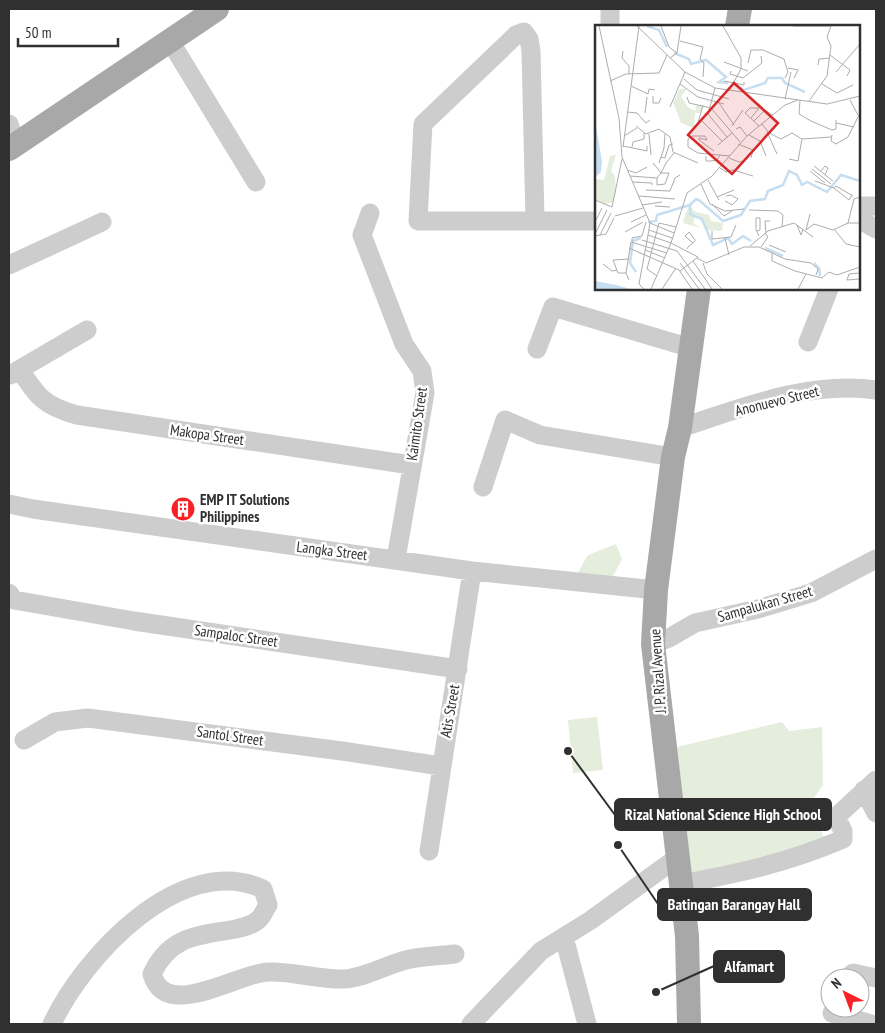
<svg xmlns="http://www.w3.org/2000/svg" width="885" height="1033" viewBox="0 0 885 1033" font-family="'PT Sans Narrow',sans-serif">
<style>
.green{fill:#e5eedd}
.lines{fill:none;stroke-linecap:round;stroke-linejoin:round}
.minor{stroke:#cdcdcd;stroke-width:19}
.major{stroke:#a8a8a8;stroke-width:24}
.labels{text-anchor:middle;stroke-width:5;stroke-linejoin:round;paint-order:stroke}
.street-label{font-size:15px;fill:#303030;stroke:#fff}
.poi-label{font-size:15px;font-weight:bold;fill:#303030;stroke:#fff;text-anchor:start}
.inset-river{fill:none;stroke:#c7def0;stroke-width:2.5}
.inset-road{fill:none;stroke:#acacac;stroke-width:1}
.view{fill:#d62828;fill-opacity:0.15;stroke:#d62828;stroke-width:2.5}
.inset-edge{fill:none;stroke:#303030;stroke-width:2.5}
.leader{fill:none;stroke:#303030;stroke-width:2}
.callout-dot{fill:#303030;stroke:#fff;stroke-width:2}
.callout{fill:#303030;stroke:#303030;stroke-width:2}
.callout-label{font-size:16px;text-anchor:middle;font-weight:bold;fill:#fff}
</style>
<rect width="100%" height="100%" fill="#fff"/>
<path class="green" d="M 616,544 L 622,559 L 611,580 L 577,574 L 588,555 Z
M 597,717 L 603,770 L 573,773 L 568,720 Z
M 782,722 L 789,731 L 822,727 L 823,785 L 812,801 L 825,843 L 692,879 L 677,747 Z"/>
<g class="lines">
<path class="minor" d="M 610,26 L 610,9
M 170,41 L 256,182
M 9,124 L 16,145
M 859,206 L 876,206
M 370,213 L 362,235 L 404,344 L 422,371 L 425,393 L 396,559
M 859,219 L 876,229
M 535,220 L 531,51 L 529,39 L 524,32 L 516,35 L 423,124 L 418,221 L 596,221
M 9,265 L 102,222
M 808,342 L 829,289
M 537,349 L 553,307 L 691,348
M 20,370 C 38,397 44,406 77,415 L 411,465
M 10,375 L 87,330
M 680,428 C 742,408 810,380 876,390
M 483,487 L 505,420 L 540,435 L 673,457
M 9,504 L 33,509 L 472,571 L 656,590
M 9,593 L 14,600 L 134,621 L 458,669
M 653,644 L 669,638 L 695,623 L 758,609 L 811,593 L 876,559
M 24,740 L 55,722 L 88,718 L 342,751 L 441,766
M 864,790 L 876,813
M 429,851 L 472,571
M 681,884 C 740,873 787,863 843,839 L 843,831 L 836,817 L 876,780
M 564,937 L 587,1024
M 848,978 L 853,973 L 876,978
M 832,1013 L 871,1024
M 52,1024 C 83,957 181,851 263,889 L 268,905 C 265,909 263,915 260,918 C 254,925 244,927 236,929 C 198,936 170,935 152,974 C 166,1022 237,973 268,972 C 293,971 319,980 344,979 C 364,978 386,965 406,960 C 422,956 439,956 455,954
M 471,1024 L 541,951 L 591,920 L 678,857"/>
<path class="major" d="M 737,26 L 740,9
M 9,149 L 217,9
M 689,1024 L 687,936 L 653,644 L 656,590 L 673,457 L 680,428 L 699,289"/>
</g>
<defs>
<symbol id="building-disc" viewBox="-11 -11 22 22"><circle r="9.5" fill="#f72226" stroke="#fff"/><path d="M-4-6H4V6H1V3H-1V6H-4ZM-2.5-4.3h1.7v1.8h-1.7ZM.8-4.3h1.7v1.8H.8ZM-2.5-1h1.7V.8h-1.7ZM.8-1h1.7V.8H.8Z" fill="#fff"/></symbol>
</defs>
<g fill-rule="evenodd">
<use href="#building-disc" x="169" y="495" width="28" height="28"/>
</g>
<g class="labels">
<g class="street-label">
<text transform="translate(777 401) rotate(-14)" y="5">Anonuevo Street</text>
<text transform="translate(417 424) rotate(-82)" y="5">Kaimito Street</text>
<text transform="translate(207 435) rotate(8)" y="5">Makopa Street</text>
<text transform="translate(332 551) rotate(7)" y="5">Langka Street</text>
<text transform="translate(765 604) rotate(-16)" y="5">Sampalukan Street</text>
<text transform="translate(236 636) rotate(8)" y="5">Sampaloc Street</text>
<text transform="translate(658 671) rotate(-94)" y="5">J. P. Rizal Avenue</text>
<text transform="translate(450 711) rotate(-80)" y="5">Atis Street</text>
<text transform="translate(230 736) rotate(8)" y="5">Santol Street</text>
</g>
<g class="poi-label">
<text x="200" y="505">EMP IT Solutions<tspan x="200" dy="17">Philippines</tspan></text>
</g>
</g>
<g transform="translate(595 25)">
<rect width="265" height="265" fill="#fff"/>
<path d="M 92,63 L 86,72 L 93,82 L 100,86 L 102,79 L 108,82 L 106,88 L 100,88 L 99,103 L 86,98 L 78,77 L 84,65 ZM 21,130 L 16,146 L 20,151 L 21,166 L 18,177 L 10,179 L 0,174 L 0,154 L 9,155 L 15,131 ZM 94,181 L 101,187 L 114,190 L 116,196 L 128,198 L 127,206 L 112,205 L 101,189 L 98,198 L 106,203 L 88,198 L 89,195 L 84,193 L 89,194 L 90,190 L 86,189 L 90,190 Z" fill="#e5eedd"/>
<path d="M 0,94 L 7,137 L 6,147 L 0,152 ZM 0,256 L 21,260 L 36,264 L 0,264 Z" fill="#c7def0"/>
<path class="inset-river" d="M 52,1 L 64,5 L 72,22M 79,28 L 94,34 L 96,39 L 111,35 L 131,52 L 124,57 L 133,58M 139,59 L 149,65 L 170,58 L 173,53 L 187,53 L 190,58 L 210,67M 95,180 L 101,174 L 104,175 L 128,196 L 146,190 L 155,176 L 170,174 L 173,166 L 188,160 L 194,146 L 202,150 L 207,160 L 212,157 L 232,167 L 246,150 L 265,156M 53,197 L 61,196 L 62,190 L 95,180 L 95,189 L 107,194 L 118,220 L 133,213 L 137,219 L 148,211 L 156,216M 170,223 L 188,231M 219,238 L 224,243 L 225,251M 41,247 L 35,238 L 38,216 L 46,213"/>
<path class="inset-road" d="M 4,1 L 24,93 L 27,132 L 55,198 L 53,210 L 76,218 L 92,168 L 117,151 L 152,111 L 190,80 L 203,75M 42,1 L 90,47 L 120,63 L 232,79 L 265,71M 66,1 L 74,22 L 82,28M 128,1 L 146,33 L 146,44 L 134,66M 198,1 L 236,1M 85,16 L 108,22 L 105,34 L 109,38 L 108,52M 28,26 L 27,33 L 34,41 L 34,49M 235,30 L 255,45 L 252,51M 75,33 L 82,28 L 86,1M 129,37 L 153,46M 153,38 L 156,25 L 168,25 L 189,34 L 193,47 L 190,53M 223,40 L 224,34 L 235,33M 193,43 L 203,45 L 199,53M 136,46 L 135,49 L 148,53 L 167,38 L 166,31M 241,47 L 265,19M 89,54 L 102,65 L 134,74M 15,56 L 31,49 L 64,48 L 72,30M 129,56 L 149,60 L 149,57M 85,59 L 103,72 L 129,79M 227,59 L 242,68 L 258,60M 36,61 L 53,69 L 54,64 L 60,65M 120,63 L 113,89 L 132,112M 58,71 L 58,78 L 64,78 L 66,73M 92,72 L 94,78 L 116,83 L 145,117M 190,74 L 196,47M 205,75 L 204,89 L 216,96 L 237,105 L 241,104 L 241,95M 255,75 L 264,92M 214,76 L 232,51 L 236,21 L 232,12 L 236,1M 124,78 L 139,100M 75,82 L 90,47M 32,87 L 42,88 L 51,98 L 55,95M 50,88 L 52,72M 156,93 L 164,83 L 155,83 L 150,88 L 164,101M 107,96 L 127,116M 159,96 L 170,85 L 177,90M 103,98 L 108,80M 241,98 L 259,102M 167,99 L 174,108 L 186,114 L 197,108 L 207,114 L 236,112M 41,101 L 51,109 L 64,104 L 75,112 L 78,127 L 103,138M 137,101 L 148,85M 141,104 L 145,102 L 152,111M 172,107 L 182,129M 54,109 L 56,130M 154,110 L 165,116 L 171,131M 237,110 L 236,116 L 241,119 L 253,112 L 263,92M 29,111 L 42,103M 143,119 L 158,125 L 156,133M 123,120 L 137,108M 28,121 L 52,126 L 52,121M 28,122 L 44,1M 37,122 L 38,117 L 49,114 L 49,108M 119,126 L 104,115 L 104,113 L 112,115 L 110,111 L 97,111 L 93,114 L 93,122 L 103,128 L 135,131M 111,131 L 111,136 L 116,136 L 122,135 L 125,130M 66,132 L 70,133 L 74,120 L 78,119M 134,133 L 144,137 L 149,136M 194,134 L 203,136 L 207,114M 58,138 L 66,148 L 74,148 L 70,159 L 62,160 L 62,153 L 66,148 L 71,138 L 79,128M 64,138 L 69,123 L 70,109M 219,141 L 238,156M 125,143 L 131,147 L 138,145 L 158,151M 217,144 L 236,159M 32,145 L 41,148 L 52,142M 215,146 L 230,158M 226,146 L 230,141 L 233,143 L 230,150M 35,151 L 62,153M 113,155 L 124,175M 220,156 L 239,163 L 254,175 L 257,170M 38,157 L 57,158 L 57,160M 106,159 L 115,179 L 130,186 L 149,184M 239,163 L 241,161 L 258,171M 51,165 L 75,166 L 80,153 L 85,150M 44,171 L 80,174M 122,172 L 139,165M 0,175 L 17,182 L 27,134M 130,176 L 137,180 L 143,174 L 136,170 L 131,171M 117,179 L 129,191 L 137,186M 47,180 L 67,177M 60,181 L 75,182M 154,185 L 183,186 L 188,190 L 187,202M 20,191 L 48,183M 0,197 L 7,183M 36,197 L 51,190M 55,198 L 79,208M 253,198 L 259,174 L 265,172M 202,200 L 206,210 L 208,204M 239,204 L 251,219 L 265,222M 54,205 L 77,213M 211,205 L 219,199 L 238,205 L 253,198 L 265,198M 211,205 L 215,189M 117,206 L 117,214 L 136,212 L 141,200M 162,206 L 165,205 L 165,193 L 161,193 L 161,205 L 164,211M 30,207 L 48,197M 171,208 L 170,196 L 175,196M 0,209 L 12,185M 5,210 L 16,188M 0,211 L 11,209 L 19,193M 130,213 L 134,230M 47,215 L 82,226 L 110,264M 37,217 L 37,213 L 47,211 L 51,197M 174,220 L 191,227M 155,221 L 173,206 L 199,198 L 218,212M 166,222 L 173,212 L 170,208M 34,223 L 84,245 L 97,264M 92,224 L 93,222 L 100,216 L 100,215 L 94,207 L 90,211 L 98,218M 50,225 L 70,233M 177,228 L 177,236 L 200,246 L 227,253 L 234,247 L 242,250 L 265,242M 102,233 L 111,238 L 149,222 L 164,222 L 190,234 L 216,238 L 223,244 L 221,250M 98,236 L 117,264M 85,238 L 104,264M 108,238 L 112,249 L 127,264M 8,239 L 17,246 L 22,245M 31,248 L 23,248 L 18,235 L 34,234M 265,248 L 254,249 L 252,255 L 265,254M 62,251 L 52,244 L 64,198 L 81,202M 34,255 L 31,248 L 36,217 L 72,228M 49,264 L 44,259 L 53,210M 56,264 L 76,218 L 103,232 L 85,246M 67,264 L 81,243M 203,264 L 211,249"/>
<path class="view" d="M 139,58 L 183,98 L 137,149 L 93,110 Z"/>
<rect width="265" height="265" class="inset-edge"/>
</g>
<path class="leader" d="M568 751L615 815M618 845L658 904M656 992L714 966"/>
<g class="callout-dot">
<circle cx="568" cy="751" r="5"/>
<circle cx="618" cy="845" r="5"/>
<circle cx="656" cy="992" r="5"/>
</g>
<g class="callout">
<rect x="615" y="799" width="216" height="31" rx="5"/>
<rect x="658" y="889" width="153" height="31" rx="5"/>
<rect x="714" y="951" width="70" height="31" rx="5"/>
</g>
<g class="callout-label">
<text x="723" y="820">Rizal National Science High School</text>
<text x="734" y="910">Batingan Barangay Hall</text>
<text x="749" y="972">Alfamart</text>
</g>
<rect width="885" height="1033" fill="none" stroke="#303030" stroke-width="20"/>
<g transform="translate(845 993) rotate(318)"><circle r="24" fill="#ffffff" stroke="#acacac"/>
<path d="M0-4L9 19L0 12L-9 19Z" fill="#f72226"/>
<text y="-8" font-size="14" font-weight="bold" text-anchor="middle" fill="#303030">N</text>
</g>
<path d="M18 38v8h100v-8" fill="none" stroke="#303030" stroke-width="2.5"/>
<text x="25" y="38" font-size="15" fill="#303030" stroke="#ffffff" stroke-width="4" paint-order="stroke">50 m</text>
</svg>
